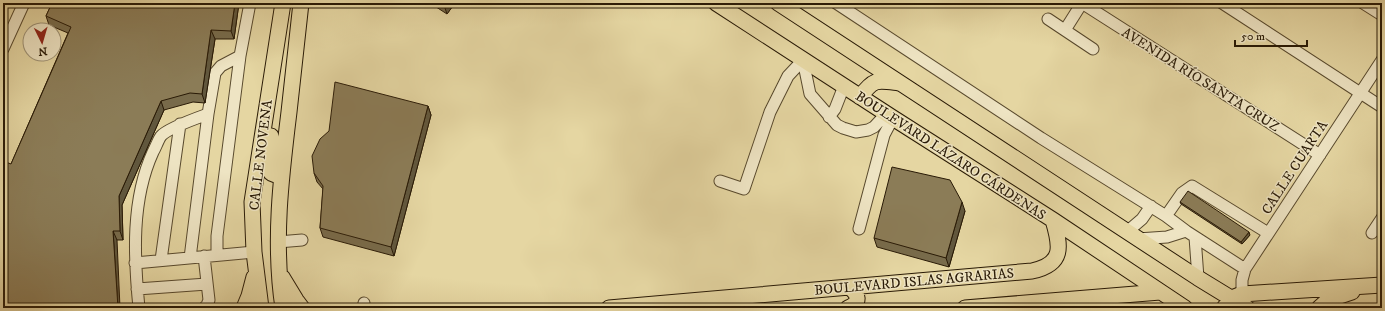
<svg xmlns="http://www.w3.org/2000/svg" width="1385" height="311" viewBox="0 0 1385 311" font-family="'IM FELL DW Pica',serif">
<style>
.lines{fill:none;stroke-linecap:round;stroke-linejoin:round}
.minor-casing{stroke:#58492d;stroke-width:13}
.major-casing{stroke:#291a06;stroke-width:17}
.minor{stroke:#eee4c3;stroke-width:11}
.major{stroke:#e5d6a2;stroke-width:15}
.wall{fill:#786b4b;stroke:#291a06}
.shaded-wall{fill:#61573d;stroke:#291a06}
.building{fill:#8b7c57;stroke:#291a06}
.labels{text-anchor:middle;stroke-width:3;stroke-linejoin:round;paint-order:stroke}
.street-label{font-size:14px;fill:#291a06;stroke:#eee4c3}
</style>
<rect width="100%" height="100%" fill="#e5d6a2"/>
<filter id="stains"><feTurbulence type="fractalNoise" baseFrequency=".005" numOctaves="4"/><feColorMatrix values="0 0 0 0 .2 0 0 0 0 .09 0 0 0 0 .02 0 0 0 .5 -.17"/></filter>
<radialGradient id="worn" r=".72"><stop offset=".6" stop-color="#630" stop-opacity="0"/><stop offset="1" stop-color="#630" stop-opacity=".3"/></radialGradient>
<g class="lines">
<defs>
<path id="minor" d="M 836,3 L 1041,138 L 1166,216 L 1186,231 L 1245,269
M 1082,3 L 1320,155
M 1222,3 L 1382,107
M 1363,3 L 1382,15
M 1048,19 L 1093,49
M 1065,30 L 1082,3
M 3,49 L 24,3
M 803,60 L 810,94 L 837,125 L 843,128 L 856,132 L 868,130 L 874,127 L 886,114
M 829,117 L 835,109 L 844,86
M 720,181 L 744,189 L 770,112 L 788,76 L 803,60
M 1166,216 L 1182,193 L 1192,186 L 1268,233
M 859,229 L 884,135 L 893,118
M 1128,231 L 1142,219 L 1151,206
M 1372,233 L 1382,218
M 1195,237 L 1198,278
M 1138,239 L 1167,237 L 1186,231
M 278,242 L 302,240
M 217,255 L 217,236 L 240,56
M 204,256 L 209,300 L 207,305 L 204,308
M 190,258 L 208,114
M 161,260 L 180,124
M 135,263 L 254,252
M 137,289 L 207,284
M 1242,294 L 1242,280 L 1245,269 L 1382,60
M 139,308 C 134,257 131,200 153,152 C 156,147 158,140 161,136 C 168,128 197,118 208,114 L 215,73 L 221,66 L 240,56 L 250,3
M 363,308 L 364,303"/>
<path id="major" d="M 716,3 L 893,118 L 1053,220 L 1185,308
M 778,3 L 1198,278 L 1247,308
M 860,97 C 874,78 877,80 899,83
M 271,136 L 268,167 L 271,173 L 281,177
M 282,277 L 296,300 L 302,308
M 244,308 L 249,296 L 254,277
M 261,308 L 254,252 L 252,202 L 283,3
M 283,308 C 273,242 281,177 289,112 C 293,75 297,39 301,3
M 609,308 L 1032,271 C 1064,264 1061,247 1053,220
M 848,308 C 861,303 859,294 849,287
M 965,308 L 1160,292
M 1224,308 L 1232,298 L 1242,294 L 1382,285
M 1319,308 L 1328,300 L 1352,292"/>
</defs>
<use href="#minor" class="minor-casing"/>
<use href="#major" class="major-casing"/>
<use href="#minor" class="minor"/>
<use href="#major" class="major"/>
</g>
<path class="wall" d="M 52,3 L 239,3 L 234,39 L 215,39 L 205,103 L 193,102 L 164,110 L 122,205 L 123,240 L 117,240 L 11,164 L 68,33 L 49,25 L 46,16 Z
M 430,3 L 455,3 L 447,14 Z
M 428,106 L 431,115 L 394,256 L 323,237 L 320,228 L 323,189 L 317,182 L 314,173 Z
M 1180,202 L 1250,235 L 1242,244 L 1181,204 Z
M 965,211 L 949,267 L 877,247 L 874,238 Z"/>
<path class="shaded-wall" d="M 235,3 L 239,3 L 234,39 L 231,31 Z
M 446,3 L 455,3 L 447,14 L 444,5 Z
M 211,30 L 215,39 L 205,103 L 202,94 Z
M 161,101 L 164,110 L 122,205 L 123,240 L 120,231 L 119,196 Z
M 428,106 L 431,115 L 394,256 L 391,247 Z
M 962,202 L 965,211 L 949,267 L 946,258 Z
M 113,231 L 117,240 L 120,308 L 118,308 Z
M 1249,232 L 1250,235 L 1242,244 L 1241,242 Z"/>
<path class="building" d="M 52,3 L 235,3 L 231,31 L 211,30 L 202,94 L 190,93 L 161,101 L 119,196 L 120,231 L 113,231 L 118,308 L 3,308 L 3,161 L 11,164 L 71,27 L 46,16 Z
M 440,3 L 446,3 L 444,5 Z
M 335,82 L 428,106 L 391,247 L 320,228 L 323,186 L 314,173 L 312,156 L 320,139 L 329,131 Z
M 892,167 L 950,180 L 962,202 L 946,258 L 874,238 Z
M 1188,191 L 1249,232 L 1241,242 L 1180,202 Z"/>
<g class="labels">
<g class="street-label">
<text transform="translate(1201 79) rotate(32)" y="5">AVENIDA RÍO SANTA CRUZ</text>
<text transform="translate(260 155) rotate(-83)" y="5">CALLE NOVENA</text>
<text transform="translate(951 155) rotate(33)" y="5">BOULEVARD LÁZARO CÁRDENAS</text>
<text transform="translate(1294 167) rotate(-57)" y="5">CALLE CUARTA</text>
<text transform="translate(914 281) rotate(-5)" y="5">BOULEVARD ISLAS AGRARIAS</text>
</g>
</g>
<rect width="1385" height="311" fill="none" stroke="#e5d6a2" stroke-width="16"/>
<rect x="4" y="4" width="1377" height="303" fill="none" stroke="#291a06" stroke-width="2"/>
<rect x="8" y="8" width="1369" height="295" fill="none" stroke="#291a06"/>
<g transform="translate(42 42) rotate(175)"><circle r="19" fill="#eee4c3" stroke="#9f9377"/>
<path d="M0-3L7 15L0 10L-7 15Z" fill="#8f2418"/>
<text y="-6" font-size="11" font-weight="bold" text-anchor="middle" fill="#291a06">N</text>
</g>
<path d="M1235 40v6h72v-6" fill="none" stroke="#291a06" stroke-width="2"/>
<text x="1241" y="40" font-size="12" fill="#291a06" stroke="#eee4c3" stroke-width="3" paint-order="stroke">50 m</text>
<rect width="100%" height="100%" filter="url(#stains)"/>
<rect width="100%" height="100%" fill="url(#worn)"/>
</svg>
